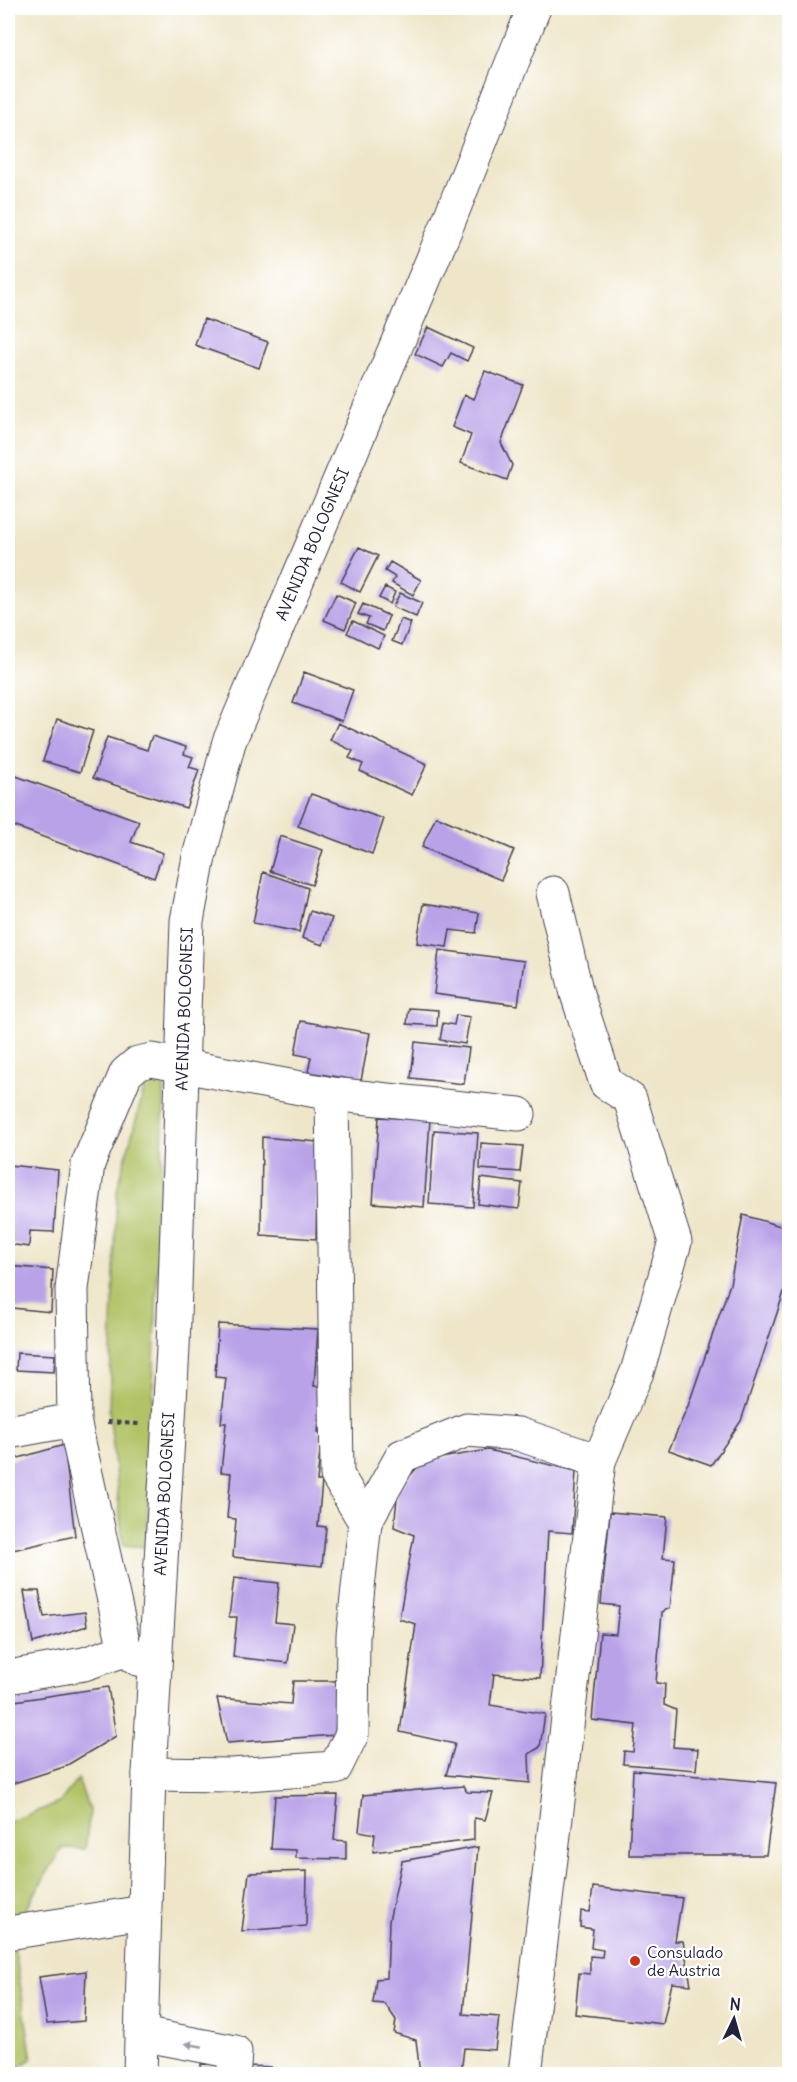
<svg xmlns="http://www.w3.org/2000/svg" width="797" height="2082" viewBox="0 0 797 2082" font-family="Delius,sans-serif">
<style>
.green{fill:#b1c366;stroke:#6a7250;stroke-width:1.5}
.building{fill:#b9a2e8}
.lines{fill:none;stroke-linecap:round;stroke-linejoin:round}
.minor-casing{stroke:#413f50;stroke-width:35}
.major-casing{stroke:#413f50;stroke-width:35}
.path{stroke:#413f50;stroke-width:4;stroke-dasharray:4.5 4.5;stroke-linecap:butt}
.minor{stroke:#fff;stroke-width:33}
.major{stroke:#fff;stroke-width:33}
.oneway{fill:#9c9ca7}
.poi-dot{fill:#c8321e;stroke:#fff;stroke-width:2}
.labels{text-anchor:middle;stroke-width:4.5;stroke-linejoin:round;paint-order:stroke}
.street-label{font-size:16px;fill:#22223b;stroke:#fff}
.poi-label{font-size:16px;fill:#22223b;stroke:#fff;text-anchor:start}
</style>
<rect width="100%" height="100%" fill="#fff"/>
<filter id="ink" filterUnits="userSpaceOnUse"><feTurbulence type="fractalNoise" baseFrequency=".0167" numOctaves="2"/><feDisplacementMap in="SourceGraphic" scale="12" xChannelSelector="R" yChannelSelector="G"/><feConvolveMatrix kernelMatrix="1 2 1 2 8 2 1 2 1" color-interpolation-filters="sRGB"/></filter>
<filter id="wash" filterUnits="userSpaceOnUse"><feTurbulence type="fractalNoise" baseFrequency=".008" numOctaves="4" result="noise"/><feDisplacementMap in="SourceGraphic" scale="24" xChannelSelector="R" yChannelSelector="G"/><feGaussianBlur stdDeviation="1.35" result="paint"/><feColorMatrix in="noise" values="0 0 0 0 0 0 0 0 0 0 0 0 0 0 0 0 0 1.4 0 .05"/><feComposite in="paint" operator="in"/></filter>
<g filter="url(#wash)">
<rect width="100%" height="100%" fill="#efe6c9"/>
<path class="green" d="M 165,1072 L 147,1547 L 123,1545 L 109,1409 L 117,1190 L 146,1082 Z
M 78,1779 L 90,1812 L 85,1849 L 62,1848 L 12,1932 L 32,2059 L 8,2074 L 8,1822 L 59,1803 Z"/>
<g id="blocks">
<path class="building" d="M 204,319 L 268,342 L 259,368 L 195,345 Z
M 428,327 L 473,348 L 467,361 L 451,353 L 443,367 L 415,354 Z
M 485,371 L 523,385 L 501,443 L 512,465 L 507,480 L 461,463 L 471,435 L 452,427 L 464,395 L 474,399 Z
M 359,547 L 378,556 L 360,592 L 341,582 Z
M 390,562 L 421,580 L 413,595 L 392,583 L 395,577 L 385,571 Z
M 385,587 L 395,592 L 390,604 L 379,598 Z
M 400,593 L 422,603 L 416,617 L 393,607 Z
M 336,594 L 356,603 L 345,629 L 324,620 Z
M 363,604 L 389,616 L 383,631 L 366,624 L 369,618 L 358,614 Z
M 401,619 L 411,623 L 402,645 L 392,641 Z
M 353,621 L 384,636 L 378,648 L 347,633 Z
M 304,672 L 353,690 L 342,721 L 293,703 Z
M 57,719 L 93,731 L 80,772 L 43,761 Z
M 338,723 L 427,764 L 412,795 L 360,771 L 363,764 L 349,758 L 353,751 L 330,740 Z
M 152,736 L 186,747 L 184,754 L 193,757 L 189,767 L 199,770 L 186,808 L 93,778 L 107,737 L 147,750 Z
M 8,773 L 139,821 L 131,842 L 163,853 L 154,878 L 8,824 Z
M 311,794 L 384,819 L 372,854 L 298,826 Z
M 436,816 L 514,850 L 501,880 L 422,847 Z
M 280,836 L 323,850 L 312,885 L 270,871 Z
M 263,872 L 308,888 L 299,932 L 253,923 Z
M 423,904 L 479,913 L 476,933 L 450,930 L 447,947 L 417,943 Z
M 310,911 L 332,918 L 323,945 L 302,938 Z
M 439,950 L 524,961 L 518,1005 L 434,994 Z
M 409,1008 L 438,1010 L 437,1026 L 407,1024 Z
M 456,1015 L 470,1017 L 465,1044 L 440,1040 L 443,1023 L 454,1025 Z
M 301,1021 L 370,1033 L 361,1081 L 308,1072 L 311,1057 L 295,1054 Z
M 415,1042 L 469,1048 L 464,1084 L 411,1078 Z
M 379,1117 L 430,1120 L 424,1207 L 373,1203 Z
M 434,1130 L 478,1133 L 473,1207 L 429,1204 Z
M 262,1137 L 318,1142 L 316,1239 L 261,1235 Z
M 481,1143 L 523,1146 L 520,1172 L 480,1169 Z
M 8,1165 L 58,1170 L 54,1232 L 30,1231 L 29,1247 L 8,1244 Z
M 481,1178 L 522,1183 L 519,1209 L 478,1204 Z
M 743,1215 L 787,1228 L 785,1289 L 741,1421 L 711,1465 L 669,1450 L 688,1406 L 730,1284 Z
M 8,1266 L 53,1270 L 51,1312 L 12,1308 L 11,1301 L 8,1300 Z
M 218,1324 L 318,1329 L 314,1386 L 322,1387 L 318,1432 L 322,1432 L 317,1481 L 322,1481 L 318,1526 L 326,1527 L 322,1566 L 233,1557 L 236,1519 L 227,1518 L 231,1473 L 221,1472 L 226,1423 L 221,1423 L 226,1378 L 215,1377 Z
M 17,1353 L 55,1355 L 54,1372 L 16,1370 Z
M 64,1445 L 75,1536 L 8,1551 L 8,1461 Z
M 488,1450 L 576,1471 L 572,1533 L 548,1531 L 540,1678 L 494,1674 L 490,1705 L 545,1714 L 540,1747 L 529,1754 L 530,1783 L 446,1775 L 455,1744 L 400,1732 L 416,1624 L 399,1619 L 414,1535 L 394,1527 L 398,1489 L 423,1461 Z
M 610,1512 L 667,1517 L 663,1558 L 675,1559 L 670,1608 L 662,1612 L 656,1683 L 665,1684 L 664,1705 L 676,1710 L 673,1747 L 698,1749 L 696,1770 L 623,1764 L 624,1751 L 633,1752 L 636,1725 L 592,1720 L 600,1633 L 616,1634 L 619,1606 L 601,1604 Z
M 234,1578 L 279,1583 L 275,1622 L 293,1624 L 288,1663 L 233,1657 L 237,1617 L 229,1617 Z
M 24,1591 L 39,1591 L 44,1617 L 85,1612 L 87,1626 L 33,1643 Z
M 293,1681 L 339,1681 L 335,1735 L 227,1743 L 217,1698 L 291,1704 Z
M 108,1687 L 116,1736 L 64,1767 L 8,1785 L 8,1702 Z
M 633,1770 L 776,1783 L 766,1855 L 629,1855 Z
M 463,1786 L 467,1792 L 493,1793 L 485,1820 L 474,1818 L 474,1840 L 373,1852 L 375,1834 L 359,1831 L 363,1795 Z
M 338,1795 L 334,1840 L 346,1841 L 346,1859 L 296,1858 L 296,1850 L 271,1849 L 275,1796 Z
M 478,1847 L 463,2014 L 499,2017 L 495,2050 L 464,2048 L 461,2074 L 420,2074 L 416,2040 L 394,2033 L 396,2020 L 385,2004 L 373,2003 L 376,1979 L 387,1978 L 389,1921 L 402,1861 Z
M 307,1871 L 306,1926 L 242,1931 L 249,1873 Z
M 593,1887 L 682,1898 L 675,1941 L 683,1941 L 691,1985 L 672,1983 L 663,2024 L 575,2014 L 579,1973 L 590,1974 L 590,1956 L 602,1957 L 603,1950 L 591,1948 L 593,1929 L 580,1927 L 581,1911 L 590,1912 Z
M 86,1971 L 84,2021 L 47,2024 L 39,1977 Z
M 201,2064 L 271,2067 L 271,2074 L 201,2074 Z"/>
</g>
</g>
<g filter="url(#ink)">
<use href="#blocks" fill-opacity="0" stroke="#413f50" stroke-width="1.5"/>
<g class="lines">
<defs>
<path id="minor" d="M 332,1094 L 337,1475 L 365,1522
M 8,1432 L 74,1420
M 155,1662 L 138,1659 L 125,1650 L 74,1420 L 72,1289 L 88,1164 L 126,1073 L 138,1063 L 152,1060 L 332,1094 L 519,1114
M 8,1677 L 84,1664 L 125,1650
M 149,1774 L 232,1775 L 335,1768 L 352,1734 L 353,1635 L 365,1522 L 402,1456 L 467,1430 L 518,1434 L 599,1461
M 8,1933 L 144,1912
M 141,2034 L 235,2052 L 234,2066
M 525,2074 L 599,1461 L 637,1372 L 675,1242 L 630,1099 L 606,1083 L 577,994 L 553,893"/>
<path id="major" d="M 140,2074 L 149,1774 L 173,1348 L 187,921 L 199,857 L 229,742 L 448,223 L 534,8"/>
</defs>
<use href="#minor" class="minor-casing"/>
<use href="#major" class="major-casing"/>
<path class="path" d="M 107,1422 L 139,1424"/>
<use href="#minor" class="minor"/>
<use href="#major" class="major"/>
</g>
<defs><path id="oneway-solid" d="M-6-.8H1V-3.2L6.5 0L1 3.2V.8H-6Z" transform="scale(1.5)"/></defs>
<use class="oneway" href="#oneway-solid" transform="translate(194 2045) rotate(-169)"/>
</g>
<circle class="poi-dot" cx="635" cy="1961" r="6"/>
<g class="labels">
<g class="street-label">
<text transform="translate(312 544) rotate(-67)" y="6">AVENIDA BOLOGNESI</text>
<text transform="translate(184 1009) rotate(-88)" y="6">AVENIDA BOLOGNESI</text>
<text transform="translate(164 1494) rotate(-87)" y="6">AVENIDA BOLOGNESI</text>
</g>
<g class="poi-label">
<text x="647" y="1958">Consulado<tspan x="647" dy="18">de Austria</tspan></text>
</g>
</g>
<rect width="797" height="2082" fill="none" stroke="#fff" stroke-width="30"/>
<g transform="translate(734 2019) rotate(5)" stroke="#ffffff" stroke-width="4.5" paint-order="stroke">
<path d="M0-4.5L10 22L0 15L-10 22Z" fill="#22223b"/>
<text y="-9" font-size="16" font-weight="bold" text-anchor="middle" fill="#22223b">N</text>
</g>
</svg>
